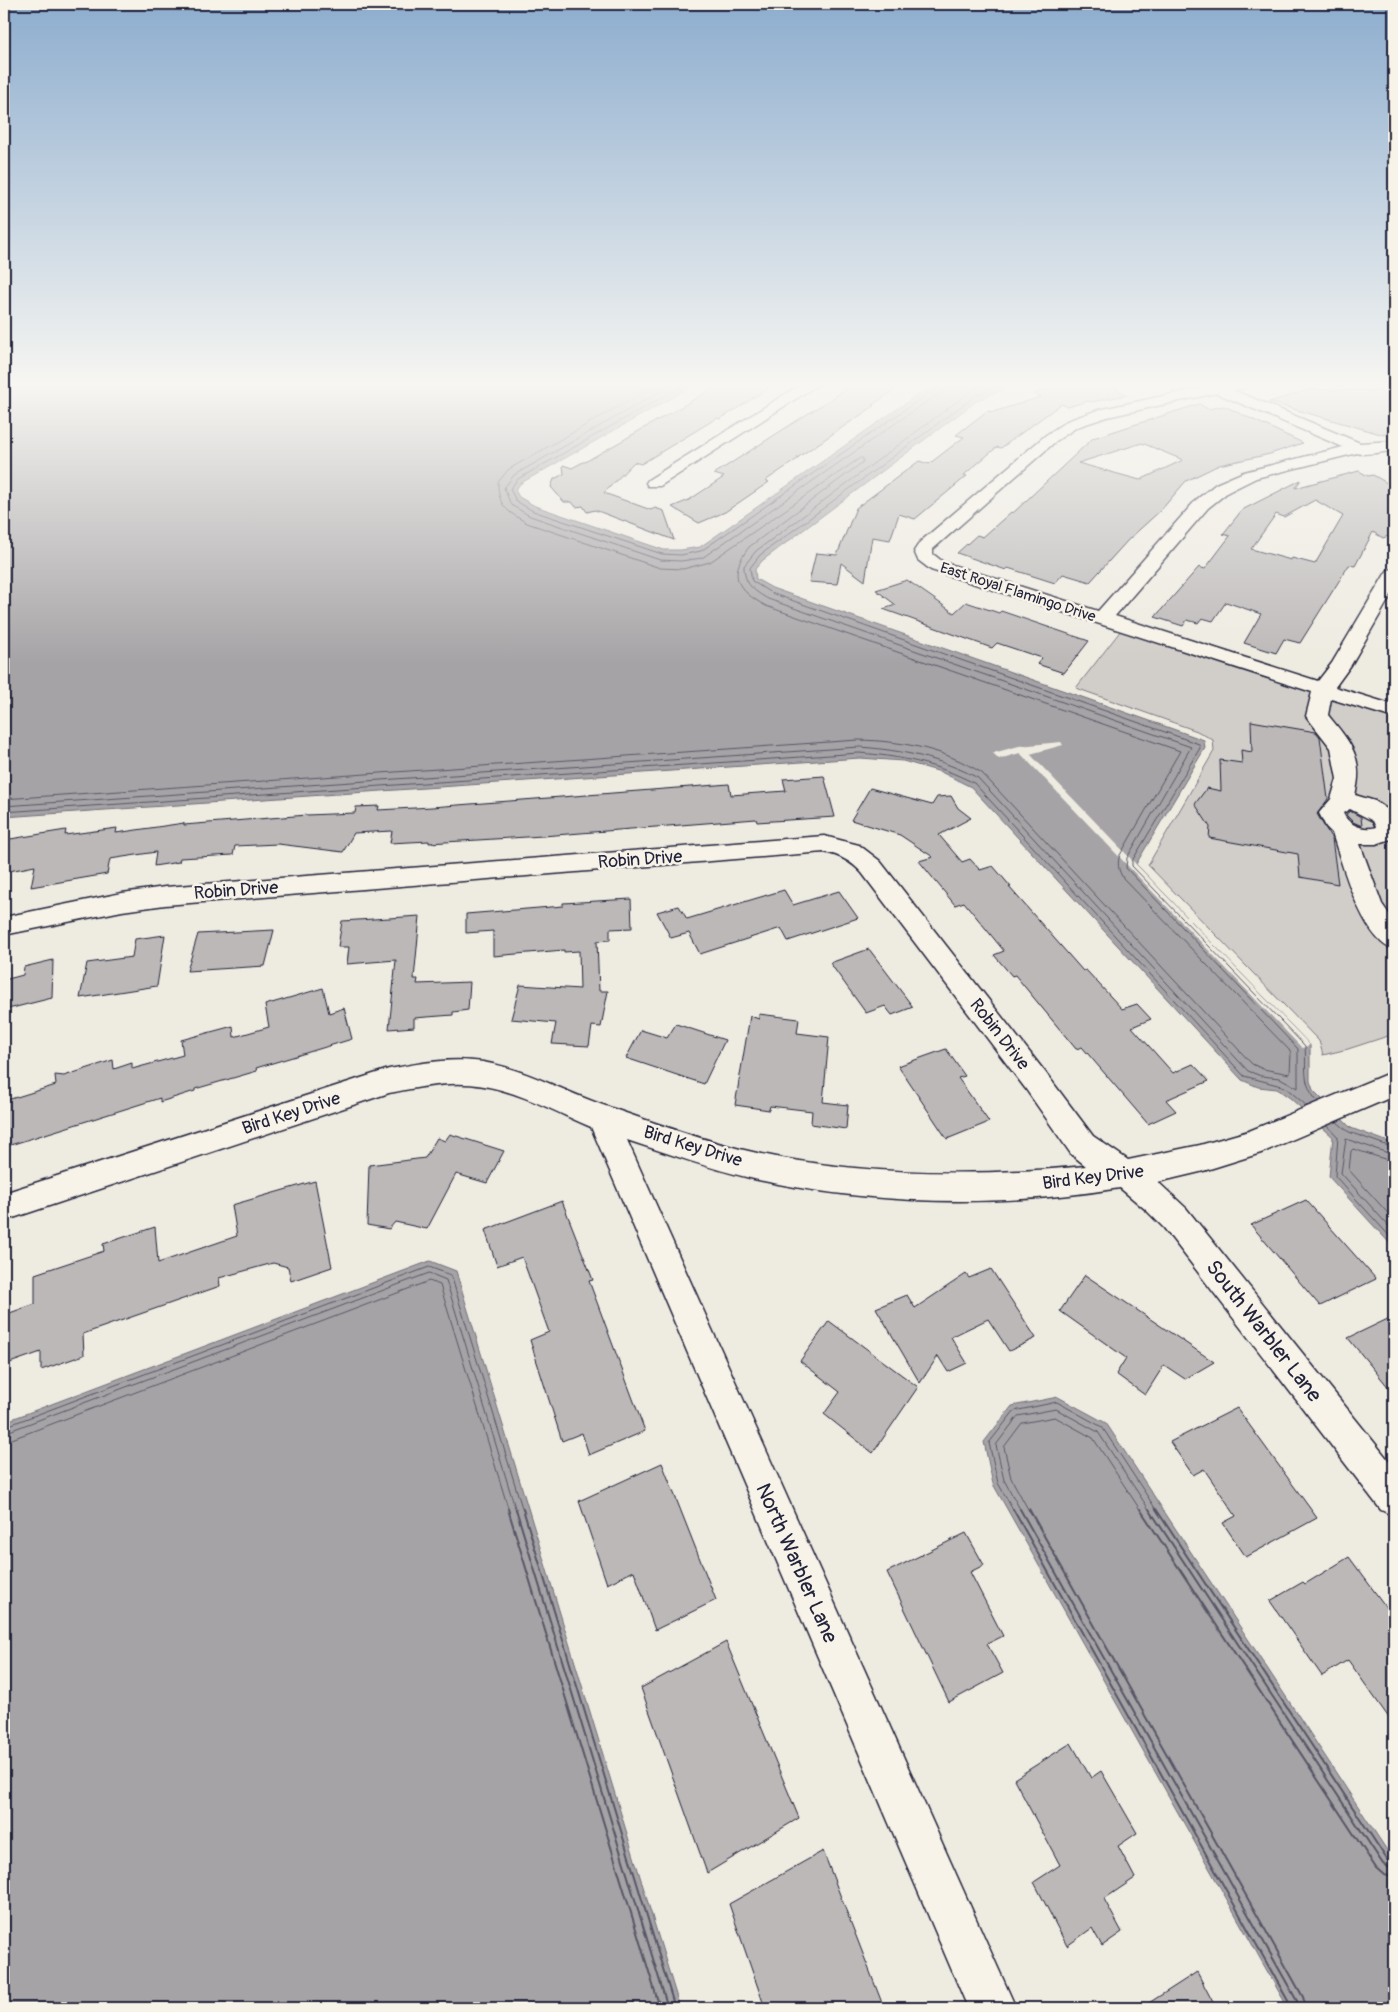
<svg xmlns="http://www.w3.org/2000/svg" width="1398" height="2012" viewBox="0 0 1398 2012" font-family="Pangolin,sans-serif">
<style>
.green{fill:#d1cdc9;stroke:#7a7882}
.water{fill:#a6a3a6;stroke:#716f7b}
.pier{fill:#eeebe1}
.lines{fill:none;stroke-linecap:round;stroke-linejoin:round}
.shore-far1{stroke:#575666;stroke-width:1}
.shore{stroke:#575666;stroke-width:2}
.building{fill:#bbb8b7;stroke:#22223b;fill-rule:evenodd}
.minor-casing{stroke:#22223b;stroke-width:3}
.minor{fill:#f7f3e8;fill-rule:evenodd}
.labels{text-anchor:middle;stroke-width:5;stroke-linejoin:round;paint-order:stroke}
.far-street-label{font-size:15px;fill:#22223b;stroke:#f7f3e8}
.street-label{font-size:18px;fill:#22223b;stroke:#f7f3e8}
.near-street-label{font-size:21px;fill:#22223b;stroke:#f7f3e8}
</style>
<rect width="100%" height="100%" fill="#eeebe1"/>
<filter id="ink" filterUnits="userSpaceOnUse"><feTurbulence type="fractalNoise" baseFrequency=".02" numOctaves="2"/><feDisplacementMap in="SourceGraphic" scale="10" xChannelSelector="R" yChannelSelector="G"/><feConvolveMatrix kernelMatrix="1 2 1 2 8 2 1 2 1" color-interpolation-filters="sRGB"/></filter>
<g filter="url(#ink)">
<path class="green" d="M 1125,625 L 1303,683 L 1394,716 L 1394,1034 L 1348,1049 L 1323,1055 L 1319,1041 L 1148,865 L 1214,751 L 1213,740 L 1197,731 L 1076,688 Z"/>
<path class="water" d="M 4,382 L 700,382 L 521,483 L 515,490 L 519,497 L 535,506 L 664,550 L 681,550 L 700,547 L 927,388 L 941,382 L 1028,382 L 1008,388 L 978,400 L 763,560 L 755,569 L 756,579 L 772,588 L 1204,740 L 1205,748 L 1136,864 L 1310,1045 L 1310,1081 L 1313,1090 L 1351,1128 L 1394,1144 L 1394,1248 L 1329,1177 L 1333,1137 L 1290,1098 L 1277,1089 L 1258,1087 L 1242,1080 L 971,787 L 941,772 L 903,761 L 860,758 L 4,817 Z
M 430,1261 L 456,1271 L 680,2008 L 4,2008 L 4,1422 Z
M 1058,1397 L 1106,1423 L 1394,1861 L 1394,2008 L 1288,2008 L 993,1484 L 984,1442 L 1012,1406 Z"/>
<path class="pier" d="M 1061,742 L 1063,745 L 1030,754 L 1310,1045 L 1302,1048 L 1020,753 L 999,759 L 993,753 L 1019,746 Z"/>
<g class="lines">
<path class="shore-far1" d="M 677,382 L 514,475 L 504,488 L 511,505 L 530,516 L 660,560 L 681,561 L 702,558 L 932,398 C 940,395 946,391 947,382
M 689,382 L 518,479 L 510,489 L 516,501 L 533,511 L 662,554 L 681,555 L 701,551 L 929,393 L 939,388 L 941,382
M 1008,382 L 975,396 L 760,555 L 750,568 L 752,581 L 771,593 L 1199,744 L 1200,748 L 1132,861 L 1132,866 L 1305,1046 C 1307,1068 1301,1082 1317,1101
M 4,799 L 858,740 C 903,741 944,749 982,773 L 1252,1064 L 1263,1069 L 1290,1074 L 1291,1052 L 1123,878 C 1118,870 1117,863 1120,855 L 1180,751 L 766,606 C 737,590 727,576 749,547 L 863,462 L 863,458 L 860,458 L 710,562 L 683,569 L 660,568 L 527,523 C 507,511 498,507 498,482 L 509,469 L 661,382
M 4,806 L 859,747 C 902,750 940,758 978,778 L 1248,1071 L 1261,1076 L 1280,1078 L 1298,1088 L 1298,1049 L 1126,868 L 1127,858 L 1191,747 L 768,599 C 754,591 744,584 744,566 L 756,551 L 971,391 L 991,382
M 4,812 L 859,753 C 900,756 937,764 974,783 L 1244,1076 L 1285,1087 L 1307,1106
M 1337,1122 L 1349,1132 L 1394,1148
M 1328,1126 L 1338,1137 L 1335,1176 L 1394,1241
M 1394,1155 L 1346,1139 L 1341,1173 L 1394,1232
M 1394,1162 L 1353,1149 L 1351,1151 L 1349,1170 L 1394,1220
M 4,1427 L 429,1267 L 451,1275 L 523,1511
M 4,1433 L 429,1273 L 446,1280 L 516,1511
M 4,1440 L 12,1439 L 429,1281 L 440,1285 L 509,1511
M 1014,1511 L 998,1483 L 989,1443 L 1014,1411 L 1057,1402 L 1102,1427 L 1157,1511
M 1021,1511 L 1004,1480 L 996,1445 L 1018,1416 L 1056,1409 L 1098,1432 L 1150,1511
M 1029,1511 L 1011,1478 L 1004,1447 L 1022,1423 L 1055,1417 L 1093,1438 L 1141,1511"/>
<path class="shore" d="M 508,1509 L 660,2008
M 516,1509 L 668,2008
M 523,1509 L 675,2008
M 1013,1509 L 1292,2008
M 1020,1509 L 1297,2001 L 1298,2008
M 1029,1509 L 1303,1997 L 1306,2008
M 1140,1509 L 1376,1868 L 1384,1875 L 1394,1877
M 1149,1509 L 1383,1864 L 1394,1870
M 1156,1509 L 1388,1861 L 1394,1863"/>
</g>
<path class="building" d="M 724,382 L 777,382 L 735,410 L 720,419 L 717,418 L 641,464 L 634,462 L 604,493 L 651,510 L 655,508 L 664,511 L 674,540 L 595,510 L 587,512 L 583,506 L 576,507 L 572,502 L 564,502 L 551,487 L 554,479 L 564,474 L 563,465 L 572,468 L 583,462 L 585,462 Z
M 857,382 L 869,382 L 895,390 L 872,405 L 874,406 L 797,458 L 799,458 L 765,481 L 769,482 L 725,512 L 699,523 L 672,507 L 689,500 L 724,477 L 714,474 Z
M 1068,382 L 1105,382 L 1127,395 L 1091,402 L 1088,401 L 1068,407 L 1061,404 L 1001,448 L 997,447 L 964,475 L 967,476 L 915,519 L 899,514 L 890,540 L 872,537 L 865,581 L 841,563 L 837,584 L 809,582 L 816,553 L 837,555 L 856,508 L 919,461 L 929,464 L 964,437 L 956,435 L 987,411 L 993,412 L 1041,397 L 1034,394 Z
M 1311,389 L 1380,391 L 1394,406 L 1394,426 L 1384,435 L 1269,402 Z
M 1199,404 L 1208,409 L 1224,406 L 1303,443 L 1270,454 L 1219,465 L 1186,481 L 1161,510 L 1128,540 L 1090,582 L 1063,574 L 1055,583 L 1008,568 L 1006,570 L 957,553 L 977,535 L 983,537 L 1011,512 L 1013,513 L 1093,438 ZM 1142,443 L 1183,460 L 1140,480 L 1078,463 Z
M 1359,471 L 1368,476 L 1373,475 L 1394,487 L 1394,534 L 1383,538 L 1373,532 L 1355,566 L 1349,565 L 1300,643 L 1284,639 L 1276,653 L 1244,643 L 1261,614 L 1226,602 L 1213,621 L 1202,618 L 1198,623 L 1187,620 L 1183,626 L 1155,617 L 1199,567 L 1205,569 L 1230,536 L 1223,534 L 1242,510 L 1301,480 L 1295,488 ZM 1315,500 L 1343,516 L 1315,564 L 1292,558 L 1291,560 L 1251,549 L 1276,514 L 1284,517 Z
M 907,580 L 954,613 L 966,602 L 999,613 L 1001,611 L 1089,641 L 1064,673 L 1037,664 L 1042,658 L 997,643 L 992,648 L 883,609 L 896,605 L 876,590 Z
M 1251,721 L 1316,732 L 1320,737 L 1328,799 L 1317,814 L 1332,839 L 1338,884 L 1300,877 L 1298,854 L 1209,838 L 1210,827 L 1195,804 L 1207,788 L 1221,791 L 1220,760 L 1242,763 L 1241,750 L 1252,752 Z
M 824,776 L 835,817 L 757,822 L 756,819 L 543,836 L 429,843 L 429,841 L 390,843 L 392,831 L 354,833 L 343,852 L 278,844 L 235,846 L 233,855 L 180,858 L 179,862 L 154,866 L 156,852 L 110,859 L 107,874 L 31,887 L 35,866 L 4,872 L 4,840 L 66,830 L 65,835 L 117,828 L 116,833 L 184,823 L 184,825 L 307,815 L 355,813 L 356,807 L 379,806 L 378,810 L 432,807 L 729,784 L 731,795 L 786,791 L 783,779 Z
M 870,788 L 932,805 L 937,797 L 951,796 L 958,808 L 971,818 L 939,835 L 962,862 L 970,859 L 980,870 L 993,866 L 1011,887 L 1009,887 L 1083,971 L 1086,970 L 1122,1009 L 1137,1004 L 1151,1019 L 1132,1027 L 1173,1073 L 1193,1064 L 1209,1081 L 1166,1100 L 1176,1111 L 1148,1124 L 1082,1047 L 1076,1049 L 1015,975 L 1012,976 L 994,955 L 1004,951 L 964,902 L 955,905 L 919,861 L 933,857 L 900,835 L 851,820 Z
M 1350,811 L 1361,817 L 1362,826 L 1353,822 L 1347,816 L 1346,814 Z
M 784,890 L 793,905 L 839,891 L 858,918 L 788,941 L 781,928 L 700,954 L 689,933 L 671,938 L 657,912 L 679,906 L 687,919 Z
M 631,899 L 632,928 L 610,929 L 610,940 L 597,941 L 599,991 L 608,991 L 601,1027 L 592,1026 L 589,1046 L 552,1044 L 556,1023 L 511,1019 L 520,985 L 580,989 L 579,951 L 564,952 L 564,950 L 493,956 L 493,931 L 466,933 L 466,914 L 563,906 L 563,903 Z
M 420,916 L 414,979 L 418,979 L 417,984 L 470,982 L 468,1010 L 453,1012 L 453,1015 L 414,1018 L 414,1027 L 389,1029 L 396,960 L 347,964 L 349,947 L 338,947 L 342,921 Z
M 274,930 L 265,966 L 187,971 L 198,934 Z
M 165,935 L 157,986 L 80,998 L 87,963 L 132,957 L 135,939 Z
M 869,949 L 913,1007 L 892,1015 L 885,1006 L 866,1013 L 830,963 Z
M 53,960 L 52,998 L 4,1010 L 4,980 L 23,975 L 24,967 Z
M 323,988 L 329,1013 L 344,1008 L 352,1039 L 256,1068 L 257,1071 L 195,1089 L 195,1091 L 160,1102 L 160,1098 L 4,1147 L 4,1101 L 56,1085 L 55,1075 L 64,1076 L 113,1060 L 114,1069 L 132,1063 L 132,1069 L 183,1055 L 181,1040 L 233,1026 L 234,1037 L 269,1027 L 265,1005 Z
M 759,1014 L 799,1019 L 797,1033 L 829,1037 L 823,1102 L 848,1105 L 846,1129 L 811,1124 L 812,1111 L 770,1106 L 769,1110 L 735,1105 L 750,1016 L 759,1019 Z
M 676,1024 L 725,1040 L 704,1084 L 626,1058 L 641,1030 L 667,1038 Z
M 946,1049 L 965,1076 L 958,1078 L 989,1122 L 947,1139 L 898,1066 Z
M 450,1134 L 504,1151 L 487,1183 L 456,1174 L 427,1229 L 395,1222 L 389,1229 L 367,1225 L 369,1165 L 425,1158 L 437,1138 L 445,1141 Z
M 315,1181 L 332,1267 L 291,1281 L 288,1267 L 273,1263 L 219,1278 L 220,1286 L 83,1334 L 84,1355 L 41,1370 L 41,1352 L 4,1365 L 4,1315 L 35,1304 L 35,1274 L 104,1251 L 103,1244 L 155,1227 L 158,1263 L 237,1236 L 232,1205 Z
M 1306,1200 L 1376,1279 L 1320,1306 L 1251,1225 Z
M 562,1201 L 593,1280 L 589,1281 L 645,1431 L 589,1455 L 582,1433 L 562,1441 L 530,1340 L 549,1332 L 522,1257 L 497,1266 L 485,1230 Z
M 991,1269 L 1036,1338 L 1009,1351 L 988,1319 L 951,1337 L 967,1363 L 948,1372 L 938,1356 L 920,1383 L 876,1308 L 907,1295 L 915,1308 L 966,1274 L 969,1278 Z
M 1085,1275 L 1214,1362 L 1185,1379 L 1164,1365 L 1145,1395 L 1116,1374 L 1126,1358 L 1060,1311 Z
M 1394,1316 L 1394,1394 L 1348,1338 Z
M 829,1321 L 918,1387 L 873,1453 L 824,1414 L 840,1392 L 800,1361 Z
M 1237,1408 L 1317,1518 L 1246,1557 L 1223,1523 L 1236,1516 L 1204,1469 L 1193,1475 L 1170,1442 Z
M 662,1463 L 716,1600 L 655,1630 L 634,1571 L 607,1584 L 579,1501 Z
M 966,1533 L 984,1565 L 970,1572 L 1003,1636 L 987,1644 L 1003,1673 L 949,1702 L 887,1572 Z
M 1349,1557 L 1394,1618 L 1394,1725 L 1348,1660 L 1322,1676 L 1270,1601 L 1303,1582 L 1305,1584 Z
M 726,1642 L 799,1818 L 707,1873 L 641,1688 Z
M 1071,1743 L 1091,1778 L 1101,1771 L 1137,1833 L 1118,1846 L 1135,1878 L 1104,1899 L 1122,1932 L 1102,1946 L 1092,1928 L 1067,1946 L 1034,1882 L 1060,1865 L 1014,1779 Z
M 823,1851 L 884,2008 L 765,2008 L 729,1904 Z
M 1197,1972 L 1216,2008 L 1141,2008 Z"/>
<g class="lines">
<defs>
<path id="minor" d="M 805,382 L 822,382 L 660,486 L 648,486 L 646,483 L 648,480 Z
M 1228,382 L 1257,382 L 1255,385 L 1233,390 L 1360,443 L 1394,441 L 1394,451 C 1384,451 1366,456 1357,453 L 1256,478 L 1228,492 L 1208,508 L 1115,616 L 1318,681 L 1332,663 L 1385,574 L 1388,570 L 1394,569 L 1394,590 L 1351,665 L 1335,687 L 1394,705 L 1394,718 L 1331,699 L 1328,715 C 1350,742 1365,758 1355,795 L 1375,801 L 1394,814 L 1394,838 L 1376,844 L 1360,844 L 1382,904 L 1394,921 L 1394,950 C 1362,940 1342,863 1332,833 L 1326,827 L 1319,813 L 1331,799 L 1337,779 L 1331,748 L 1306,716 L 1312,692 L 931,570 L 918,560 L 914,551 L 920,542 L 1046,435 L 1067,421 L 1098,410 ZM 1216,393 L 1343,447 L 1244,472 L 1216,484 L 1196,500 L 1098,611 L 943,562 L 933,554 L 933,549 L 1056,441 L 1077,427 L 1107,417 ZM 1350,809 L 1373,821 L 1376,827 C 1364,831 1348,825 1343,813 Z
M 824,836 L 859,845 L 880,861 L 1045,1072 L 1093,1136 L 1128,1160 L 1200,1145 L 1249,1131 L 1394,1071 L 1394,1096 L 1261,1153 L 1200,1172 L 1158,1182 L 1186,1208 L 1394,1467 L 1394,1516 L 1381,1510 L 1164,1228 L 1146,1210 L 1120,1188 C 1000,1208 872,1205 754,1179 C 711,1169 669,1154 627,1140 L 1016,2008 L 968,2008 L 591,1127 C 556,1112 522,1093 484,1086 C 452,1080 420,1087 389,1093 L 4,1221 L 4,1193 L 389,1069 C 420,1063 451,1057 483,1062 C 524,1069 561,1090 600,1104 C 645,1120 693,1137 740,1149 C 850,1176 973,1177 1086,1166 L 1071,1154 L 1025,1088 L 862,873 C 851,861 840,855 824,852 L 165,905 L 122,911 L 4,935 L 4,917 L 122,893 L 165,887 Z"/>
</defs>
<use href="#minor" class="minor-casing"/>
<use href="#minor" class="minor"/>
</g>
</g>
<linearGradient id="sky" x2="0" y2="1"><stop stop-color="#8dadce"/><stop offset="0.58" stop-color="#f7f6f2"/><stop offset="1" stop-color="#f7f6f2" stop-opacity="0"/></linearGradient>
<rect width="1398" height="664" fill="url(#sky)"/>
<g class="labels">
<g class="far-street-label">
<text transform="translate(1018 592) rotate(18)" y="5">East Royal Flamingo Drive</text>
</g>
<g class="street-label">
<text transform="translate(640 859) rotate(-4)" y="6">Robin Drive</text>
<text transform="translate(236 890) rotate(-4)" y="6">Robin Drive</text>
<text transform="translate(1000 1034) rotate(52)" y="6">Robin Drive</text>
<text transform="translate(291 1113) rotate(-18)" y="6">Bird Key Drive</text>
<text transform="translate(693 1146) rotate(17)" y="6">Bird Key Drive</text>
<text transform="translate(1093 1177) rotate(-7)" y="6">Bird Key Drive</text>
</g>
<g class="near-street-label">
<text transform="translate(1264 1331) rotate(52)" y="7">South Warbler Lane</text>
<text transform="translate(797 1563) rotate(66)" y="7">North Warbler Lane</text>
</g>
</g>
<rect width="1398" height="2012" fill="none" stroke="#f7f3e8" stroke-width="20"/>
<rect x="10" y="10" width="1378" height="1992" fill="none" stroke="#22223b" stroke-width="2" filter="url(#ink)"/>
</svg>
